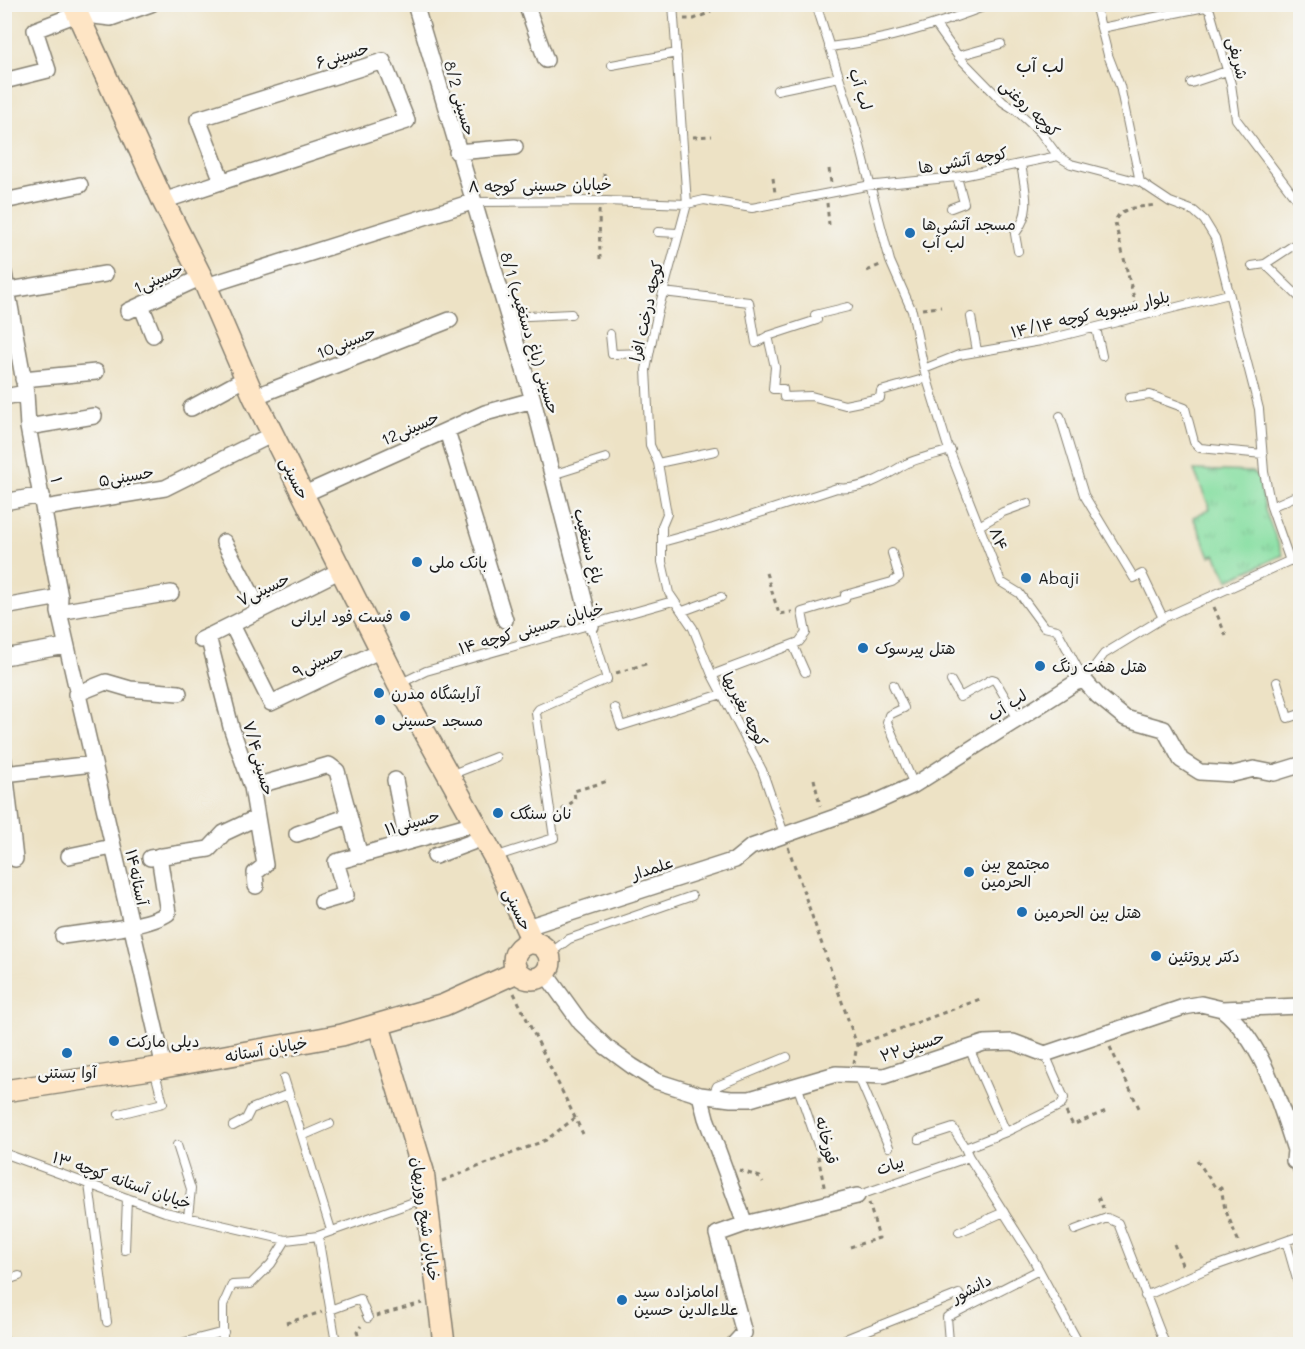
<svg xmlns="http://www.w3.org/2000/svg" width="1305" height="1349" viewBox="0 0 1305 1349" font-family="Mali,'Playpen Sans Arabic',sans-serif">
<style>
.park{fill:url(#park-tufts);stroke:#527e60;stroke-width:1.5}
.lines{fill:none;stroke-linecap:round;stroke-linejoin:round}
.lane-casing{stroke:#847f70;stroke-width:10}
.street-casing{stroke:#847f70;stroke-width:18}
.secondary-casing{stroke:#847f70;stroke-width:24}
.path{stroke:#847f70;stroke-width:3;stroke-dasharray:4.5 4.5;stroke-linecap:butt}
.lane{stroke:#fff;stroke-width:8}
.street{stroke:#fff;stroke-width:15}
.secondary{stroke:#fee5c5;stroke-width:21}
.poi-dot{fill:#1f6fb2;stroke:#f6f6f2;stroke-width:2}
.labels{text-anchor:middle;stroke-width:5;stroke-linejoin:round;paint-order:stroke}
.street-label{font-size:16px;fill:#1c1c1c;stroke:#f6f6f2}
.poi-label{font-size:16px;fill:#1c1c1c;stroke:#f6f6f2;text-anchor:start}
.neighbourhood-label{font-size:18px;fill:#1c1c1c;stroke:#f6f6f2}
</style>
<defs>
<pattern id="park-tufts" width="24" height="20" patternUnits="userSpaceOnUse" patternTransform="scale(1.5)"><rect width="24" height="20" fill="#88dfa3"/><path d="M3 7l-1-3M5 7V3M7 7l1-3M15 17l-1-3M17 17v-4M19 17l1-3" fill="none" stroke="#75bf8c"/></pattern>
</defs>
<rect width="100%" height="100%" fill="#f6f6f2"/>
<filter id="ink" filterUnits="userSpaceOnUse"><feTurbulence type="fractalNoise" baseFrequency=".0167" numOctaves="2"/><feDisplacementMap in="SourceGraphic" scale="12" xChannelSelector="R" yChannelSelector="G"/><feConvolveMatrix kernelMatrix="1 2 1 2 8 2 1 2 1" color-interpolation-filters="sRGB"/></filter>
<filter id="wash" filterUnits="userSpaceOnUse"><feTurbulence type="fractalNoise" baseFrequency=".008" numOctaves="4" result="noise"/><feDisplacementMap in="SourceGraphic" scale="24" xChannelSelector="R" yChannelSelector="G"/><feGaussianBlur stdDeviation="1.35" result="paint"/><feColorMatrix in="noise" values="0 0 0 0 0 0 0 0 0 0 0 0 0 0 0 0 0 1.4 0 .05"/><feComposite in="paint" operator="in"/></filter>
<g filter="url(#wash)">
<rect width="100%" height="100%" fill="#ede2c5"/>
<path class="park" d="M 1194,470 L 1253,472 L 1258,477 L 1266,513 L 1283,555 L 1228,580 L 1215,554 L 1210,556 L 1193,517 L 1210,509 Z"/>
</g>
<g filter="url(#ink)">
<g class="lines">
<defs>
<path id="lane" d="M 673,4 L 687,204 L 657,315 L 646,370 L 650,445 L 658,463 L 667,514 L 662,526 L 662,562 L 669,593 L 693,628 L 712,675 L 762,770 L 784,834
M 816,4 L 856,130 L 890,261 L 912,311 L 924,369 L 947,444 L 1001,582 L 1019,593 L 1044,627 L 1057,630 L 1084,680 L 1104,654 L 1163,618 L 1300,556
M 1095,4 L 1108,55 L 1120,86 L 1140,182
M 936,25 L 958,56 L 1003,102 L 1017,111 L 1040,132 L 1058,156 L 1071,164 L 1140,182 L 1170,202 L 1194,211 L 1204,220 L 1215,238 L 1259,409 L 1264,472 L 1271,507 L 1290,561
M 1101,28 L 1205,7 L 1210,11 L 1231,84 L 1236,119 L 1300,204
M 829,47 C 886,41 937,25 991,4
M 958,56 L 1001,44
M 612,65 L 677,53
M 1191,83 L 1227,71
M 777,90 L 839,77
M 472,202 L 606,201 L 687,204 L 704,200 L 752,208 L 866,186 L 957,177 L 1058,156
M 951,208 L 964,203 L 957,177
M 658,232 L 678,233
M 1018,251 L 1015,234 C 1033,211 1025,191 1021,164
M 1265,264 L 1300,298
M 1252,266 L 1265,264 L 1300,241
M 663,292 L 749,302 L 756,343 L 768,336 L 775,367 L 773,389 L 783,389 L 784,397 L 811,396 L 845,405 L 880,398 L 881,391 L 927,378
M 507,317 L 571,314
M 971,317 L 977,351
M 1096,328 L 1102,356
M 610,334 L 612,354 L 649,353
M 768,336 L 817,320 L 815,315 L 848,307
M 924,369 L 959,355 L 1041,341 L 1229,294
M 1129,398 L 1150,395 L 1185,408 L 1194,442 L 1200,448 L 1263,454
M 1060,416 L 1084,495 L 1134,578 L 1142,574 L 1163,618
M 658,463 L 715,451
M 552,475 L 606,458
M 1271,507 L 1300,494
M 979,526 L 1003,512 L 1028,503
M 662,542 L 713,528 L 837,488 C 860,491 884,477 902,466 C 915,458 935,455 951,450
M 683,611 L 721,597
M 793,645 L 805,672
M 712,675 L 799,642 L 806,633 L 802,612 L 845,599 L 845,595 L 892,582 L 899,577 L 892,553
M 951,681 L 960,697 L 992,679 L 995,680 L 1018,719
M 1277,682 L 1288,718 L 1300,714
M 399,684 L 426,671 L 673,601
M 893,685 L 904,708 L 889,715 L 887,722 L 914,785
M 615,708 L 621,726 L 722,694
M 450,775 L 496,757
M 494,857 L 554,838 L 536,713 L 539,709 L 607,679 L 591,626
M 549,954 L 569,939 L 692,896
M 969,1048 L 1006,1132
M 858,1075 L 889,1147
M 284,1078 L 331,1230
M 797,1085 L 818,1145
M 712,1097 L 717,1086 L 787,1057
M 119,1114 L 163,1103 L 154,1069
M 233,1126 L 246,1119 L 251,1109 L 289,1094
M 302,1136 L 330,1124
M 919,1139 L 953,1128 L 965,1148
M 177,1145 L 191,1189 L 188,1217
M 9,1155 L 165,1212 L 286,1240 L 318,1236 L 425,1198
M 969,1157 L 965,1148 L 1006,1132 L 1061,1105 L 1064,1098 L 1045,1054
M 1294,1161 L 1300,1178
M 89,1184 L 107,1322
M 857,1196 L 969,1157 L 1032,1257 L 1079,1344
M 1075,1230 L 1107,1218 L 1118,1223 L 1165,1344
M 959,1232 L 1004,1212
M 318,1236 L 336,1343 L 333,1344
M 1286,1241 L 1300,1290
M 125,1250 L 127,1198
M 4,1281 L 19,1276
M 1145,1296 L 1209,1268 L 1300,1236
M 330,1310 L 360,1299 L 368,1318
M 4,1339 L 6,1344
M 185,1342 L 224,1332
M 19,1344 L 31,1340
M 223,1344 L 223,1305 L 232,1285 L 251,1284 L 271,1264 L 286,1240
M 833,1344 L 959,1294 L 964,1306
M 942,1344 L 949,1342 L 947,1317 L 1039,1270"/>
<path id="street" d="M 415,4 L 533,400 L 591,626
M 526,4 L 546,60
M 4,81 L 48,70 L 35,30 L 77,14 L 111,18 L 151,4
M 457,152 L 515,147
M 4,201 L 80,185
M 163,201 L 407,121 L 383,61 L 198,119 L 222,181
M 4,273 L 26,393 L 28,427 L 60,597 L 59,612 L 164,1067
M 206,286 L 472,202
M 4,291 L 105,274
M 141,305 L 153,335
M 128,311 L 202,277
M 23,379 L 96,372
M 4,397 L 26,393
M 254,397 L 450,320
M 191,408 L 246,378
M 28,427 L 94,416
M 447,431 L 505,620
M 302,495 L 485,413 L 533,400
M 4,502 L 42,495
M 45,508 L 165,488 L 273,434
M 224,542 L 260,610
M 4,607 L 60,597
M 59,612 L 171,593
M 232,625 L 271,703 L 381,650
M 208,636 L 231,727 L 252,787 L 265,865 L 255,873 L 256,886
M 201,640 L 341,570
M 4,657 L 66,646
M 76,694 L 106,682 L 130,689 L 179,693
M 4,761 L 15,859
M 4,774 L 93,764
M 395,780 L 407,842
M 252,787 L 329,765 L 337,771 L 360,856
M 297,834 L 349,816
M 69,856 L 112,847
M 435,856 L 483,838
M 150,858 L 209,849 L 224,833 L 256,818
M 322,902 L 346,895 L 336,862 L 475,823
M 527,927 L 735,860 L 751,847 L 872,804 L 914,785 L 1075,683 L 1084,680 L 1098,696 L 1125,718 L 1164,729 L 1181,760 L 1200,772 L 1233,774 L 1254,769 L 1274,773 L 1300,765
M 63,936 C 89,932 149,927 168,913 L 159,856
M 545,973 L 581,1023 L 606,1047 L 632,1066 L 656,1081 L 700,1095 L 731,1099 L 750,1099 L 836,1074 L 884,1076 L 984,1043 L 1013,1042 L 1045,1054 L 1184,1007 L 1201,1004 L 1222,1009 L 1300,1006
M 1222,1009 C 1263,1042 1279,1101 1295,1150 L 1294,1161
M 700,1095 L 706,1118 L 745,1224 L 857,1196
M 734,1344 L 744,1333 L 717,1234 L 745,1224"/>
<path id="secondary" d="M 73,4 L 163,201 L 206,286 L 254,397 L 398,684 L 494,857 L 533,943
M514 961a18 18 0 1 1 36 0a18 18 0 1 1-36 0Z
M 379,1026 L 423,1171 L 444,1344
M 4,1091 L 164,1067 L 342,1035 L 444,1005 L 517,972"/>
</defs>
<use href="#lane" class="lane-casing"/>
<use href="#street" class="street-casing"/>
<use href="#secondary" class="secondary-casing"/>
<path class="path" d="M 684,19 L 694,19 L 711,12
M 693,137 L 712,136
M 829,169 L 831,183
M 604,173 L 605,190
M 773,178 L 775,193
M 827,203 L 829,225
M 599,210 L 600,259
M 867,271 L 882,264
M 1136,306 L 1115,223 C 1118,206 1140,208 1155,205
M 922,309 L 941,307
M 766,573 L 779,614 L 792,612
M 1214,607 L 1226,636
M 616,673 L 649,663
M 814,779 L 820,806
M 562,810 L 575,800 L 574,791 L 608,781
M 788,847 L 857,1045 L 854,1063
M 514,993 L 583,1134
M 857,1045 L 983,998
M 1110,1047 L 1139,1108
M 1066,1112 L 1073,1125 L 1106,1111
M 818,1156 L 825,1191
M 1197,1160 L 1215,1187 L 1221,1188 L 1225,1209 L 1240,1245
M 739,1170 L 760,1177 L 763,1182
M 442,1181 L 546,1140 L 575,1118
M 1098,1197 L 1103,1208
M 1174,1244 L 1183,1267
M 850,1247 L 879,1238 L 869,1203
M 376,1316 L 422,1303
M 286,1323 L 322,1312
M 360,1344 L 357,1331 L 361,1326
M 1193,1344 L 1197,1344"/>
<use href="#lane" class="lane"/>
<use href="#street" class="street"/>
<use href="#secondary" class="secondary"/>
</g>
</g>
<g class="poi-dot">
<circle cx="910" cy="233" r="6"/>
<circle cx="417" cy="562" r="6"/>
<circle cx="1026" cy="578" r="6"/>
<circle cx="405" cy="616" r="6"/>
<circle cx="863" cy="648" r="6"/>
<circle cx="1040" cy="666" r="6"/>
<circle cx="379" cy="693" r="6"/>
<circle cx="380" cy="720" r="6"/>
<circle cx="498" cy="813" r="6"/>
<circle cx="969" cy="872" r="6"/>
<circle cx="1022" cy="912" r="6"/>
<circle cx="1156" cy="956" r="6"/>
<circle cx="114" cy="1041" r="6"/>
<circle cx="67" cy="1053" r="6"/>
<circle cx="622" cy="1300" r="6"/>
</g>
<g class="labels">
<g class="street-label">
<text transform="translate(342 55) rotate(-17)" y="6">حسینی۶</text>
<text transform="translate(1238 58) rotate(76)" y="6">شریفی</text>
<text transform="translate(861 89) rotate(72)" y="6">لب آب</text>
<text transform="translate(460 98) rotate(74)" y="6">8/2 حسینی</text>
<text transform="translate(1030 108) rotate(44)" y="6">کوچه روغنی</text>
<text transform="translate(963 160) rotate(-10)" y="6">کوچه آتشی ها</text>
<text transform="translate(540 185) rotate(-1)" y="6">خیابان حسینی کوچه ۸</text>
<text transform="translate(158 278) rotate(-24)" y="6">حسینی1</text>
<text transform="translate(646 311) rotate(-77)" y="6">کوچه درخت افرا</text>
<text transform="translate(1090 314) rotate(-13)" y="6">بلوار سیبویه کوچه ۱۴/۱۴</text>
<text transform="translate(530 333) rotate(73)" y="6">8/1 حسینی (باغ دستغیب)</text>
<text transform="translate(346 342) rotate(-22)" y="6">حسینی10</text>
<text transform="translate(410 428) rotate(-24)" y="6">حسینی12</text>
<text transform="translate(126 476) rotate(-10)" y="6">حسینی۵</text>
<text transform="translate(295 478) rotate(64)" y="6">حسینی</text>
<text transform="translate(57 480) rotate(79)" y="6">۱</text>
<text transform="translate(999 539) rotate(69)" y="6">۸۴</text>
<text transform="translate(589 546) rotate(76)" y="6">باغ دستغیب</text>
<text transform="translate(263 589) rotate(-26)" y="6">حسینی۷</text>
<text transform="translate(531 628) rotate(-16)" y="6">خیابان حسینی کوچه ۱۴</text>
<text transform="translate(318 661) rotate(-26)" y="6">حسینی۹</text>
<text transform="translate(1007 705) rotate(-33)" y="6">لب آب</text>
<text transform="translate(745 709) rotate(63)" y="6">کوچه بغیریها</text>
<text transform="translate(259 758) rotate(74)" y="6">حسینی۷/۴</text>
<text transform="translate(412 822) rotate(-16)" y="6">حسینی۱۱</text>
<text transform="translate(652 868) rotate(-18)" y="6">علمدار</text>
<text transform="translate(137 877) rotate(78)" y="6">آستانه۱۴</text>
<text transform="translate(518 909) rotate(65)" y="6">حسینی</text>
<text transform="translate(912 1046) rotate(-18)" y="6">حسینی۲۲</text>
<text transform="translate(266 1049) rotate(-10)" y="6">خیابان آستانه</text>
<text transform="translate(827 1140) rotate(76)" y="6">قورخانه</text>
<text transform="translate(890 1165) rotate(-19)" y="6">بیات</text>
<text transform="translate(122 1180) rotate(19)" y="6">خیابان آستانه کوچه ۱۳</text>
<text transform="translate(426 1219) rotate(82)" y="6">خیابان شیخ روزبهان</text>
<text transform="translate(971 1288) rotate(-28)" y="6">دانشور</text>
</g>
<g class="poi-label">
<text x="922" y="230">مسجد آتشی‌ها<tspan x="922" dy="18">لب آب</tspan></text>
<text x="429" y="568">بانک ملی</text>
<text x="1038" y="584">Abaji</text>
<text x="393" y="622" text-anchor="end">فست فود ایرانی</text>
<text x="875" y="654">هتل پیرسوک</text>
<text x="1052" y="672">هتل هفت رنگ</text>
<text x="391" y="699">آرایشگاه مدرن</text>
<text x="392" y="726">مسجد حسینی</text>
<text x="510" y="819">نان سنگک</text>
<text x="981" y="869">مجتمع بین<tspan x="981" dy="18">الحرمین</tspan></text>
<text x="1034" y="918">هتل بین‌ الحرمین</text>
<text x="1168" y="962">دکتر پروتئین</text>
<text x="126" y="1047">دیلی مارکت</text>
<text x="67" y="1078" text-anchor="middle">آوا بستنی</text>
<text x="634" y="1297">امامزاده سید<tspan x="634" dy="18">علاءالدین حسین</tspan></text>
</g>
<g class="neighbourhood-label">
<text x="1040" y="72">لب آب</text>
</g>
</g>
<rect width="1305" height="1349" fill="none" stroke="#f6f6f2" stroke-width="24"/>
</svg>
